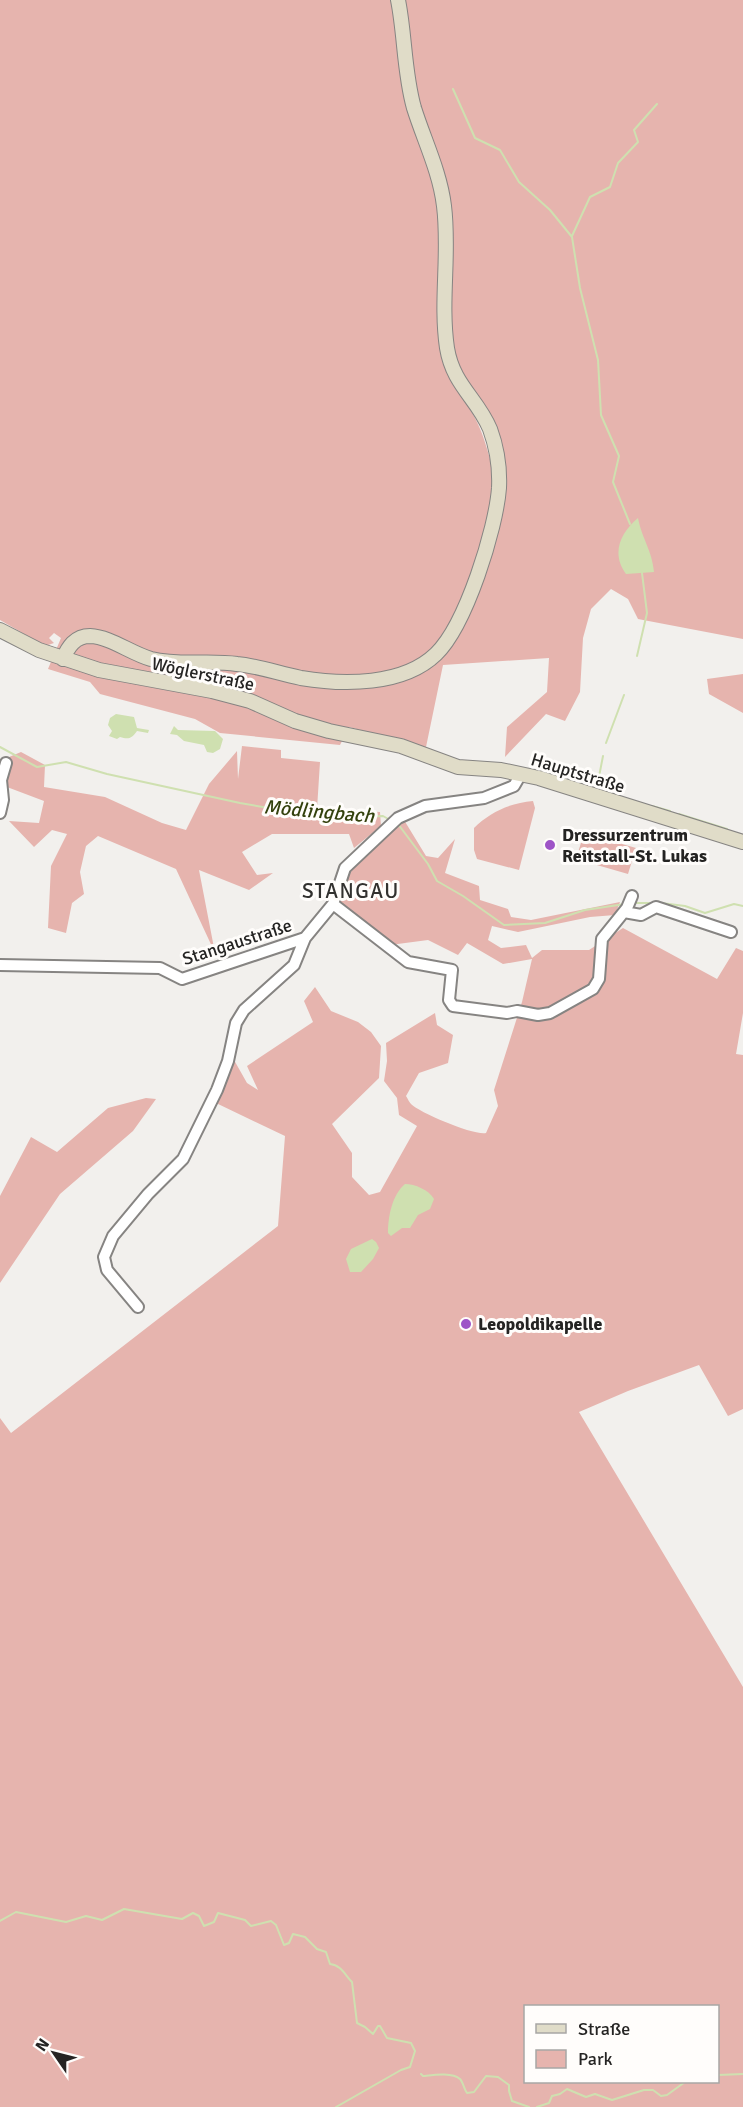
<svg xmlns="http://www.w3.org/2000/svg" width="743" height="2107" viewBox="0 0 743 2107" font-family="Signika,sans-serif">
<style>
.green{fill:#e6b4ae;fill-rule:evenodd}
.water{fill:#cfe0b0}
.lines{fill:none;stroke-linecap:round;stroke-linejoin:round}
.stream{stroke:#cfe0b0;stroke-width:2}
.minor-casing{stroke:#868482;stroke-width:14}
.secondary-casing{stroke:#868482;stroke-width:16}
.minor{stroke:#fff;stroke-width:10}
.secondary{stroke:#e0dcc8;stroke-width:14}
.poi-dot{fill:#9e54c7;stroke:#fffdfb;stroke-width:2}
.labels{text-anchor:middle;stroke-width:6;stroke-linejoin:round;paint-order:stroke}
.street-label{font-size:18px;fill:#252423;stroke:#fffdfb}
.poi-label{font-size:18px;font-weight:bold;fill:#252423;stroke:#fffdfb;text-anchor:start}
.water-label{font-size:20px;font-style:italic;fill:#33410d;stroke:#fffdfb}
.quarter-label{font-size:21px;letter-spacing:1.5px;fill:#32312f;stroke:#fffdfb}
</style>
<rect width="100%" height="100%" fill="#f2f0ed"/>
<path class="green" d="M 0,0 L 743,0 L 743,639 L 638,619 L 628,599 L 611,589 L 591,609 L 583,638 L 580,692 L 565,721 L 546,714 L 505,757 L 507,727 L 547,692 L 549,658 L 443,665 L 426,747 L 349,727 L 340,745 L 220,733 L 195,719 L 100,694 L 90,682 L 48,669 L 61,638 L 54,633 L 49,638 L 54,643 L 45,646 L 0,620 ZM 473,392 L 502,450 L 493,470 C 485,441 480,421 462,398 Z
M 743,674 L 743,713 L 709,694 L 707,679 Z
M 242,746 L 281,750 L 281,758 L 320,762 L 317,809 L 380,812 L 381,826 L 354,848 L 349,834 L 272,834 L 242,852 L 257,875 L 273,873 L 249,890 L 199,870 L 215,953 L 176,869 L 98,836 L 86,846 L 80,872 L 84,894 L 72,903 L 66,933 L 48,928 L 51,866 L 67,834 L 52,830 L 34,847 L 9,821 L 39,823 L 44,801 L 7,787 L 9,757 L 21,752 L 45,765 L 44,787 L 105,797 L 162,823 L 186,830 L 209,784 L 237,751 L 238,779 Z
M 533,801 L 535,808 L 519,870 L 477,859 L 474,850 L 474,828 C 490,812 510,803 533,801 Z
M 404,820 L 426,856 L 438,858 L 455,839 L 445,873 L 479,886 L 480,900 L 508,909 L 511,917 L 531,920 L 620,902 L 615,915 L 590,917 L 518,932 L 492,926 L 488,940 L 501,948 L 526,945 L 532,958 L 542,950 L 589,950 L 623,928 L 717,979 L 736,948 L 743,951 L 743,1013 L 736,1054 L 743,1055 L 743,1409 L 728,1416 L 699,1365 L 628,1391 L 579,1412 L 743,1687 L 743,2107 L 0,2107 L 0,1418 L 11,1433 L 278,1226 L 285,1136 L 216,1103 L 234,1060 L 247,1083 L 258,1090 L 247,1066 L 313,1022 L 304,1001 L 315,987 L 331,1011 L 358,1022 L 371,1032 L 381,1046 L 379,1078 L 332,1124 L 352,1153 L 352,1177 L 369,1195 L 380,1192 L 417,1126 L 399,1115 L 397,1098 L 384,1081 L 387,1061 L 386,1043 L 435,1013 L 437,1025 L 453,1035 L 448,1063 L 419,1073 L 406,1096 C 408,1099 409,1102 411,1104 C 420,1113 475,1136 486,1133 L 498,1106 L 494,1090 L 522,1002 L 532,959 L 503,964 L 467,943 L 458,955 L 428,940 L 390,945 L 337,902 L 349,873 ZM 526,2006 L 718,2006 L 718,2082 L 526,2082 Z
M 584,833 L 636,848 L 628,874 L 576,859 Z
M 146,1098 L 156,1099 L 133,1131 L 60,1194 L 0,1283 L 0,1196 L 31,1137 L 57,1152 L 108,1108 Z"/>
<path class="water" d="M 638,518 C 642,539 652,550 654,572 L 626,574 C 611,554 620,533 638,518 Z
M 116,714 L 134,717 L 137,728 L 149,730 L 148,733 L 137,731 C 132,738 129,740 120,737 L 117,739 L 109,736 L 112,731 L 108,725 L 110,718 Z
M 174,726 L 178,730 L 215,731 L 223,739 L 220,749 L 213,753 L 207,752 L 204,745 L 184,741 L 177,735 L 170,734 Z
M 405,1184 C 415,1184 429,1190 434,1199 L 430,1209 L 418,1215 L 410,1228 L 402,1228 L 391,1236 L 388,1233 C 388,1217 392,1195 405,1184 Z
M 372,1239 L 376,1242 L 379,1248 L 373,1259 L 361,1272 L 350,1272 L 346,1259 L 351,1249 Z"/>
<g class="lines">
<path class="stream" d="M 453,89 L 475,138 L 500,150 L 519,182 L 550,210 L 572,237 L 580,288 L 598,360 L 601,415 L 619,456 L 613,482 L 630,524
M 572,236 L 590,197 L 610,187 L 618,163 L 638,142 L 634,130 L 657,104
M 637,656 L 647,613 L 642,573
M 606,743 L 624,695
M 0,747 L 37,767 L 66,762 L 107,774 L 240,803 L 292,812 L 351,817 L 383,816 L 390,820
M 597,787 L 603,756
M 652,806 L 670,811
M 679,814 L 727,829
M 398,824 L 428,864 L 437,881 L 463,896 L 504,925 L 545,923 L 585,910 L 625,904
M 634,903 L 655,903
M 661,903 L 685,906 L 705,913 L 734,904 L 743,906
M 0,1921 L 16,1912 L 66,1922 L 86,1916 L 102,1920 L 124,1909 L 182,1919 L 193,1913 L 199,1916 L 204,1926 L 214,1922 L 218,1913 L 245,1920 L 251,1926 L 271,1921 L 276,1925 L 284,1945 L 289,1943 L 293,1934 L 305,1937 L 317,1949 L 326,1952 L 330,1964 C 341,1965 345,1975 352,1982 L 357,2023 L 365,2027 L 373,2034 L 378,2026 L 380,2026 L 387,2038 L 411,2043 L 415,2051 L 410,2067 L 401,2070 L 336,2107
M 421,2074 L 423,2076 C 433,2075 452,2072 460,2079 C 463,2082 464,2089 467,2093 L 474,2092 L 486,2076 L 498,2077 L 509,2085 L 509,2091 L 512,2101 L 529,2107
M 718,2075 L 743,2074
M 537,2107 L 549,2103 L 552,2096 L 560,2094 L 567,2089 L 586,2097 L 595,2094 L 612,2100 L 644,2090 L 653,2090 L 661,2096 L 667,2095 L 685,2082"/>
<defs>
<path id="minor" d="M 0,813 L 3,800 L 1,780 L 6,763
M 333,904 L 408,962 L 452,970 L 449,1000 L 453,1006 L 507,1013 L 517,1011 L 538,1015 L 550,1013 L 593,989 L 599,979 L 602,939 L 627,908 L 632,896
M 624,912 L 641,915 L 656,907 L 731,932
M 0,965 L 160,968 L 182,979 L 305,938 L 333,904 L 345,868 L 398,818 L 425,806 L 484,798 L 514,786 L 521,774
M 138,1307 L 107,1270 L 104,1257 L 113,1236 L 148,1194 L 183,1159 L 217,1090 L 228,1061 L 236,1023 L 244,1010 L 294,965 L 305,938"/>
<path id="secondary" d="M 0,630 L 39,650 L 99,670 L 212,691 L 250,701 L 295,721 L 329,731 L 401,746 L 458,767 L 501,770 L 539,778 L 743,842
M 63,659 C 68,647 75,636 90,636 C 111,637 130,653 151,659 C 179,666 209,660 237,664 C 259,666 280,674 301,678 C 343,685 403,686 436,654 C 466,625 496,529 499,488 C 500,467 497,448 490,429 C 477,398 453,385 447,348 C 440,301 450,253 444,206 C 440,172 424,140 414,108 C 404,73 405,35 398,0"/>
</defs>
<use href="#minor" class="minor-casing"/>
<use href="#secondary" class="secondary-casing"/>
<use href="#minor" class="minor"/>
<use href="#secondary" class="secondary"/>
</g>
<g class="poi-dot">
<circle cx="550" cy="845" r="6"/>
<circle cx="466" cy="1324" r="6"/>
</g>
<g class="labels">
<g class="street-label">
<text transform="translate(203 674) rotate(12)" y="6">Wöglerstraße</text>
<text transform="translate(578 773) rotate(17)" y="6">Hauptstraße</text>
<text transform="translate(237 942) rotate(-18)" y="6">Stangaustraße</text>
</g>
<g class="poi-label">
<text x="562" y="841">Dressurzentrum<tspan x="562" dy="21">Reitstall-St. Lukas</tspan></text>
<text x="478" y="1330">Leopoldikapelle</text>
</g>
<g class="water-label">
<text transform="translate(319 811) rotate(5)" y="7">Mödlingbach</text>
</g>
<g class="quarter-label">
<text x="351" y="898">STANGAU</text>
</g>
</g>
<rect x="524" y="2005" width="195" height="78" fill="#fffdfb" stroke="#a8a6a5" stroke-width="1.5"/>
<rect x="536" y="2024" width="30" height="9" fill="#e0dcc8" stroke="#a8a6a5" stroke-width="1.5"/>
<text x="578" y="2035" font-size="18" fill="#252423">Straße</text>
<rect x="536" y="2050" width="30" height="18" fill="#e6b4ae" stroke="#a8a6a5" stroke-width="1.5"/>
<text x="578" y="2065" font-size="18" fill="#252423">Park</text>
<g transform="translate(54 2053) rotate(305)" stroke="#fffdfb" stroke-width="4.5" paint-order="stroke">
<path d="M0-4.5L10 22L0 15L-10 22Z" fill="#252423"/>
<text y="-9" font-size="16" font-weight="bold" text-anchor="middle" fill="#252423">N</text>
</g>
</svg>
